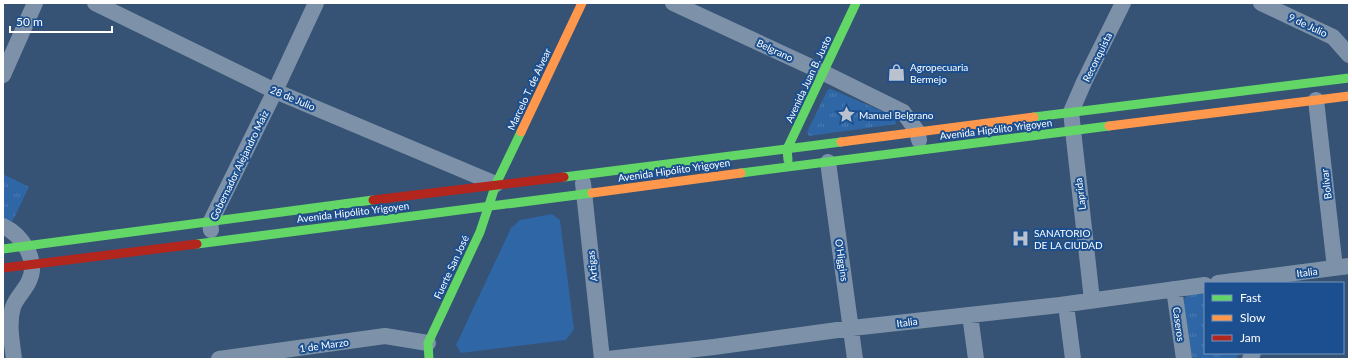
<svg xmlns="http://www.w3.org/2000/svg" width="1352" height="362" viewBox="0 0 1352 362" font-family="Lato,sans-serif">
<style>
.grass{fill:url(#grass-tufts)}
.garden{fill:#2f66a5}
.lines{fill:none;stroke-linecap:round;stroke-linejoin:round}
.street{stroke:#7d92a8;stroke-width:16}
.fast{stroke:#63d668;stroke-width:9}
.slow{stroke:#ff974d;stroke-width:9}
.jam{stroke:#b3261e;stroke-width:9}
.labels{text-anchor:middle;stroke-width:4;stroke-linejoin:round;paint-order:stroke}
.street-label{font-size:10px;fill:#fff;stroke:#1b4f8f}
.poi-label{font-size:10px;fill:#fff;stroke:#1b4f8f;text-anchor:start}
</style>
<defs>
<pattern id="grass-tufts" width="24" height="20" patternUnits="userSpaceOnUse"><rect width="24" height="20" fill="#2f66a5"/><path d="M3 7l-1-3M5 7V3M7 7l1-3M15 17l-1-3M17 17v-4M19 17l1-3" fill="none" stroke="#4e7db2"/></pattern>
</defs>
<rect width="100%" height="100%" fill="#365274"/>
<path class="grass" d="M 829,89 L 831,89 L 893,116 L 896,120 L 896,124 L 809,136 L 807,132 L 827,91 Z
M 3,174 L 29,187 L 12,222 L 3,218 Z
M 1205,289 L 1205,353 L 1239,353 L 1236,359 L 1189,359 L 1182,303 L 1187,295 Z"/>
<path class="garden" d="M 552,214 L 560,220 L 574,329 L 566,340 L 461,353 L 456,345 L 511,228 L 520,220 Z"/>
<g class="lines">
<path class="street" d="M 95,3 L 275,91 L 496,184
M 673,3 L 822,72 L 903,112 L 917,131 L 919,140
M 1261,3 L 1333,37 L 1349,55
M 3,75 L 35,3
M 1316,100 L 1335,268
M 828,162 L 855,359
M 583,183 L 602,359
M 3,226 C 22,235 39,260 29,281 C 25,290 16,298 13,307 C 8,324 12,342 14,359
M 211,230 L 210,223 L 275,91 L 316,3
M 1218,283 L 1349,266
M 1174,289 L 1184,359
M 1092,300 L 1071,112 L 1084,82 L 1123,3
M 1066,305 L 1073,359
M 970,315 L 976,359
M 219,359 L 385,336 L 428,343
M 608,359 L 714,347 L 852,328 L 1060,305 L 1205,285
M 1250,359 L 1253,353"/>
<path class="fast" d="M 1034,117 L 1349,78
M 788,160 L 787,149 L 856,3
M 741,173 L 1109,126
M 564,177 L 841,142
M 197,244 L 592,193
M 3,249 L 373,200
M 429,359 L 428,343 L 480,232 L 496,184 L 521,132"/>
<path class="slow" d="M 1109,126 L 1349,96
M 521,132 L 582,3
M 841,142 L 1034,117
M 592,193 L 741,173"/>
<path class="jam" d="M 373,200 L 564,177
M 3,268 L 197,244"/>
</g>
<defs>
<symbol id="shop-bare" viewBox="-9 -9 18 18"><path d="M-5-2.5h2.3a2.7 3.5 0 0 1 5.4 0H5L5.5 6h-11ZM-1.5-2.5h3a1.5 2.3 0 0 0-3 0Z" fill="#b9c2ce" stroke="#1b4f8f" stroke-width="2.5" paint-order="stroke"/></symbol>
<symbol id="sight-bare" viewBox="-9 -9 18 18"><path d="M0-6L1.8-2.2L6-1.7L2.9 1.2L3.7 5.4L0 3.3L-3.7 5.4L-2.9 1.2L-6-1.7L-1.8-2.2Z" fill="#b9c2ce" stroke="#1b4f8f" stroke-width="2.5" paint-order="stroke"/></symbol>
<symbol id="hospital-bare" viewBox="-9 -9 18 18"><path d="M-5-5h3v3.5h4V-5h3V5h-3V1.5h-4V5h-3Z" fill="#b9c2ce" stroke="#1b4f8f" stroke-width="2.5" paint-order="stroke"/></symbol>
</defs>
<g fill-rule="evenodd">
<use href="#shop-bare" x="884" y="60" width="25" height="25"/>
<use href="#sight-bare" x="834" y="102" width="25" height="25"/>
<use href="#hospital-bare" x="1008" y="226" width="25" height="25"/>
</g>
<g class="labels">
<g class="street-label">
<text transform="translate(1308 25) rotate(25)" y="4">9 de Julio</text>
<text transform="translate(775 50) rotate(25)" y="4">Belgrano</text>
<text transform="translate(1097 57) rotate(-64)" y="4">Reconquista</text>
<text transform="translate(808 79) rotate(-65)" y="4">Avenida Juan B. Justo</text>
<text transform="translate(529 89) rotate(-65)" y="4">Marcelo T. de Alvear</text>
<text transform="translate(293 98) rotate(23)" y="4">28 de Julio</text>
<text transform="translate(996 129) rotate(-7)" y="4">Avenida Hipólito Yrigoyen</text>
<text transform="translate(239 165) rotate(-64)" y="4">Gobernador Alejandro Maiz</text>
<text transform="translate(674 170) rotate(-8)" y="4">Avenida Hipólito Yrigoyen</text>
<text transform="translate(1326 184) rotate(-97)" y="4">Bolívar</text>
<text transform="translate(1080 194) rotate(-97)" y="4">Laprida</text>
<text transform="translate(353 212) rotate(-7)" y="4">Avenida Hipólito Yrigoyen</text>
<text transform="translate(842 260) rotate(82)" y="4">O'Higgins</text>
<text transform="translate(592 266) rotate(-96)" y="4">Artigas</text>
<text transform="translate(451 267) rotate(-65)" y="4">Fuerte San José</text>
<text transform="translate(1307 272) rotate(-7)" y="4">Italia</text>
<text transform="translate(907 322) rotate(-7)" y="4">Italia</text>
<text transform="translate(1179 324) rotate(82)" y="4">Caseros</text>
<text transform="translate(324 345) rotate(-8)" y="4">1 de Marzo</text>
</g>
<g class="poi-label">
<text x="910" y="71">Agropecuaria<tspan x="910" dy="12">Bermejo</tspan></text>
<text x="859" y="119">Manuel Belgrano</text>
<text x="1034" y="237">SANATORIO<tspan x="1034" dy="12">DE LA CIUDAD</tspan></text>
</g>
</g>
<rect width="1352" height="362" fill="none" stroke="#ffffff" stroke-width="8"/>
<rect x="1204" y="282" width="140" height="72" fill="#1b4f8f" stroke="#7695bc"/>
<rect x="1212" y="295" width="20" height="6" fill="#63d668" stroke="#7695bc"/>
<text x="1240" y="302" font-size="12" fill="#ffffff">Fast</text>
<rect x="1212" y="315" width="20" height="6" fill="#ff974d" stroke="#7695bc"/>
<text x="1240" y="322" font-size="12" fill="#ffffff">Slow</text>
<rect x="1212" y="335" width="20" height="6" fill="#b3261e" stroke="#7695bc"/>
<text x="1240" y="342" font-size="12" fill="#ffffff">Jam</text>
<path d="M10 26v6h102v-6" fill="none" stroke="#ffffff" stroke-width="2"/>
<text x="16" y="26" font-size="12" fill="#ffffff" stroke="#1b4f8f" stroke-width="3" paint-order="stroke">50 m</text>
</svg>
